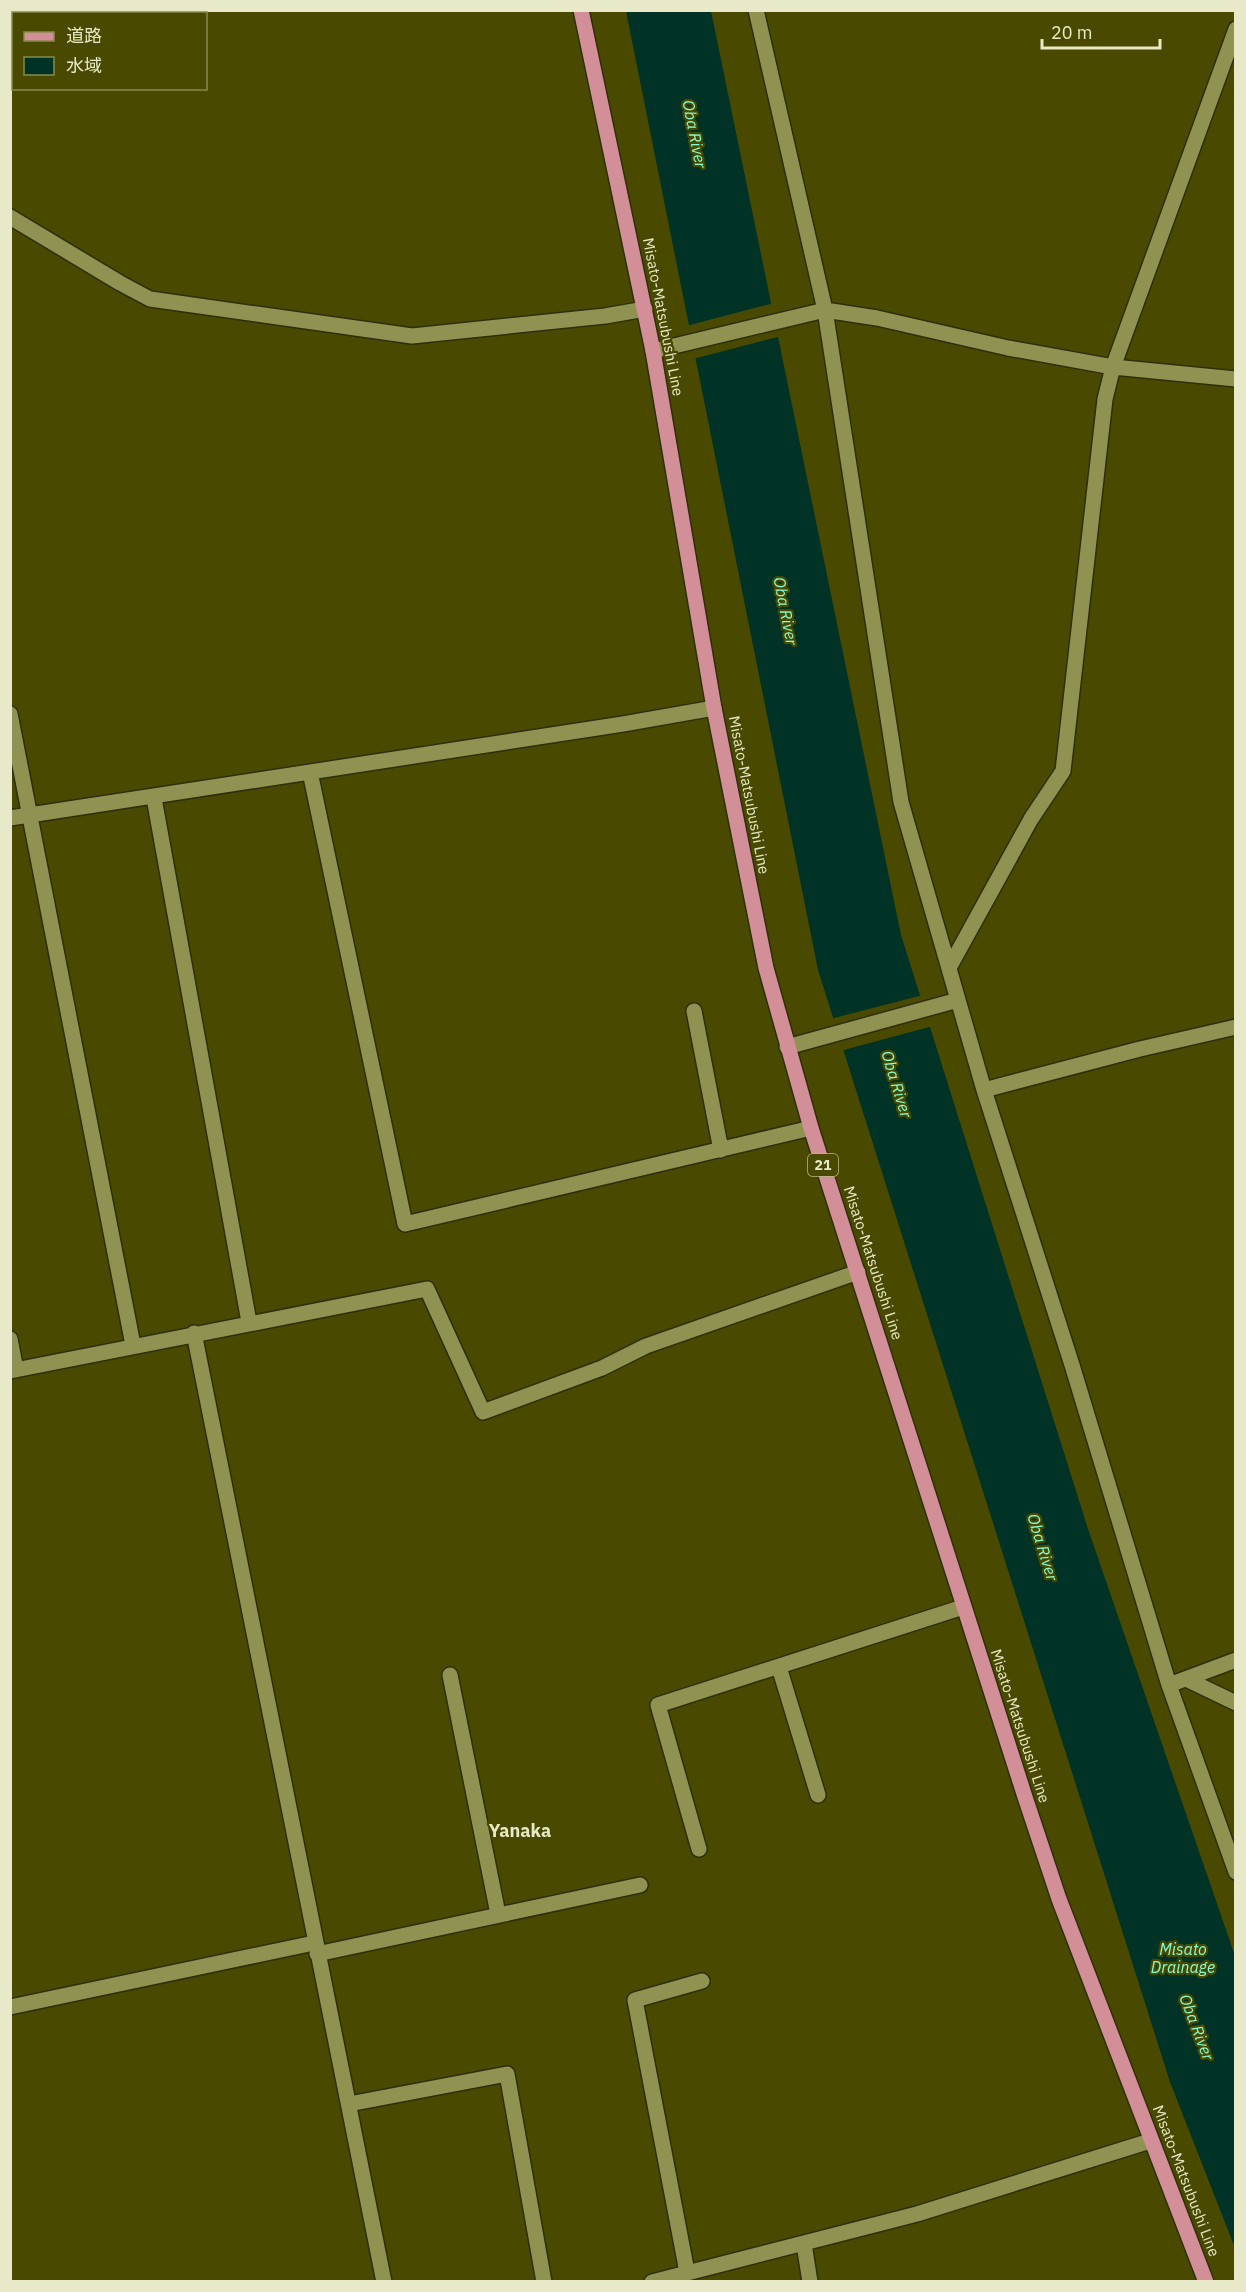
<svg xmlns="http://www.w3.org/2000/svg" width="1246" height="2292" viewBox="0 0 1246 2292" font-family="'IBM Plex Sans','Noto Sans JP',sans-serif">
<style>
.water{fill:#013226}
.pier{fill:#494a00}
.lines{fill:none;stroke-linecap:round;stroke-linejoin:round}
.minor-casing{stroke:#2e2f0c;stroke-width:18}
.major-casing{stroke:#2e2f0c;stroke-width:18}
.minor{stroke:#909251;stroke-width:15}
.major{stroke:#d38f97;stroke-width:15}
.labels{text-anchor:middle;stroke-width:4.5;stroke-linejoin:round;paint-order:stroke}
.shield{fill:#494a00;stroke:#b8b98c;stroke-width:1.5}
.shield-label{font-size:14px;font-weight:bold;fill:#e7e9c8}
.street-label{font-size:15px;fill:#e7e9c8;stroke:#494a00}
.water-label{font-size:16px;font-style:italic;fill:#85fcd5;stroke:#494a00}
.quarter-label{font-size:18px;font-weight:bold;fill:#e7e9c8;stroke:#494a00}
</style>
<rect width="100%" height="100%" fill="#494a00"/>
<path class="water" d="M 626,11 L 711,11 L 901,935 L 1088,1529 L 1235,1956 L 1235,2248 L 1170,2082 L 818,970 Z"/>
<path class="pier" d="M 774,303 L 781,336 L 693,359 L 686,326 Z
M 923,995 L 933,1026 L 840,1051 L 830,1019 Z"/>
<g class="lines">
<defs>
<path id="minor" d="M 756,10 L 825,310 L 901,802 L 984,1090 L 1072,1365 L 1169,1685 L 1236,1872
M 10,217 L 120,283 L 150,299 L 412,336 L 605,316 L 645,309
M 653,351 L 825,310 L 877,318 L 1008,348 L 1113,367 L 1236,379
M 10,714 L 133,1345
M 310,772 L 405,1224 L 811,1128
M 154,798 L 249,1322
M 10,818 L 623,724 L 714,708
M 949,968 L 1031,819 L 1063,771 L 1105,399 L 1113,367 L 1236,29
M 694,1011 L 721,1150
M 787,1047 L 958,1000
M 984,1090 L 1140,1049 L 1236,1027
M 194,1333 L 384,2282
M 10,1339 L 16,1370
M 10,1371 L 427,1289 L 483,1412 L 602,1368 L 646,1346 L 858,1272
M 779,1667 L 818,1795
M 450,1675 L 498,1914
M 1186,1679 L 1236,1703
M 1169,1685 L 1236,1660
M 699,1849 L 658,1705 L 963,1607
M 317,1954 L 640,1885
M 10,2007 L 314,1943
M 349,2104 L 507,2074 L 544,2282
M 804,2244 L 810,2282
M 687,2272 L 635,2000 L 702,1981
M 652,2282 L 917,2214 L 1150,2141"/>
<path id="major" d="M 581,10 L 653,351 L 714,708 L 766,968 L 811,1128 L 1025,1797 L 1059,1899 L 1206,2282"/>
</defs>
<use href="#minor" class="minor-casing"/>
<use href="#major" class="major-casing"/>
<use href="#minor" class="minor"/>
<use href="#major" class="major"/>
</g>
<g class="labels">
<rect class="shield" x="808" y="1154" width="30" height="22" rx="4.5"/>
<g class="shield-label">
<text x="823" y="1170">21</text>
</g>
<g class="street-label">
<text transform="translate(663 317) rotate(79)" y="5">Misato-Matsubushi Line</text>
<text transform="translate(749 795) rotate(79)" y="5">Misato-Matsubushi Line</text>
<text transform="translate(873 1263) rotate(72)" y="5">Misato-Matsubushi Line</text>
<text transform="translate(1020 1726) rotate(72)" y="5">Misato-Matsubushi Line</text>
<text transform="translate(1186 2181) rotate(69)" y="5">Misato-Matsubushi Line</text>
</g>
<g class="water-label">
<text transform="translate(695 134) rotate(79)" y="6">Oba River</text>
<text transform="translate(786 611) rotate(79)" y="6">Oba River</text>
<text transform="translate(897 1084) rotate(73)" y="6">Oba River</text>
<text transform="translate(1043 1547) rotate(73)" y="6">Oba River</text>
<text x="1183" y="1955">Misato<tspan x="1183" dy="18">Drainage</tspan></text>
<text transform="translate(1197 2027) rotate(69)" y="6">Oba River</text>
</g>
<g class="quarter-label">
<text x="520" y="1837">Yanaka</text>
</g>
</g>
<rect width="1246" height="2292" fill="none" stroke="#e7e9c8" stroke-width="24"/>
<rect x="12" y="12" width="195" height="78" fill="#494a00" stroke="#888a50" stroke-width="1.5"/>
<rect x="24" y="32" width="30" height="9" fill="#d38f97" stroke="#888a50" stroke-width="1.5"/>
<text x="66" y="42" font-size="18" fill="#e7e9c8">道路</text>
<rect x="24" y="57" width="30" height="18" fill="#013226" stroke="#888a50" stroke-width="1.5"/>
<text x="66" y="72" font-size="18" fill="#e7e9c8">水域</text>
<path d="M1042 39v9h118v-9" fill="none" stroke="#e7e9c8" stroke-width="3"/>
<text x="1051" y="39" font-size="18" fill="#e7e9c8" stroke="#494a00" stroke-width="4.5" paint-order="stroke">20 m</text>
</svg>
